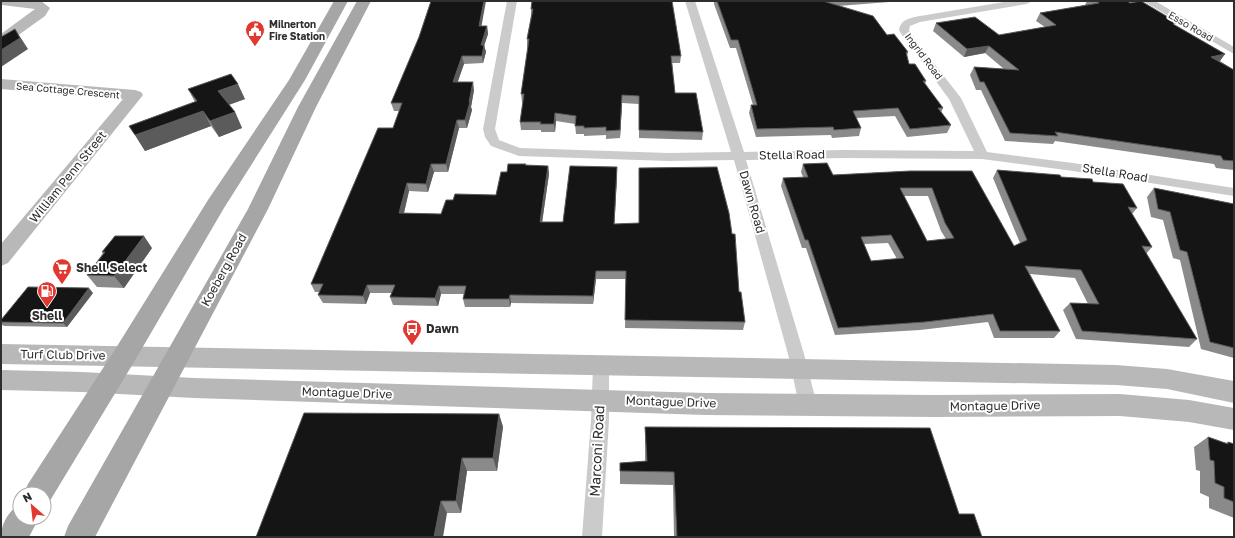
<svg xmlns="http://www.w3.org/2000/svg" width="1235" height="538" viewBox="0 0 1235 538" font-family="'Golos Text',sans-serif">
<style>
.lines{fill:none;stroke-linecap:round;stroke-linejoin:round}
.street{fill:#cbcbcb;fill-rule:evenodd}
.secondary{fill:#b8b8b8;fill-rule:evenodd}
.primary{fill:#a6a6a6;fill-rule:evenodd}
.wall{fill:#8a8a8a;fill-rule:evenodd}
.shaded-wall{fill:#5b5b5b}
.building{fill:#151515;stroke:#5b5b5b;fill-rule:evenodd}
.labels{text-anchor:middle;stroke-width:4;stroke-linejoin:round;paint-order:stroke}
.far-poi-label{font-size:10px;font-weight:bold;fill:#2e2e2e;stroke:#fff;text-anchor:start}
.far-street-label{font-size:10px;fill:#2e2e2e;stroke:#fff}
.street-label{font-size:12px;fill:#2e2e2e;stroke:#fff}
.poi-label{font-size:12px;font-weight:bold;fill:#2e2e2e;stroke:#fff;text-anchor:start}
.near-street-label{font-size:14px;fill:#2e2e2e;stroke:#fff}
</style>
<rect width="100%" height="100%" fill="#fff"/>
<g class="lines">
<path class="street" d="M 507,1 L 517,1 L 495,129 L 499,140 L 520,148 L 668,153 L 731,152 L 685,1 L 695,1 L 744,152 L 843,150 L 974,151 L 949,99 L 902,35 L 899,30 C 901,19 910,18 920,16 L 1010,1 L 1032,1 L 1027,4 L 920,22 L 910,26 L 909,30 L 911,34 L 961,98 L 987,152 L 1073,163 L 1234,188 L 1234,196 L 1073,171 L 982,159 L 843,158 L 746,160 L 804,354 L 817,405 L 814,411 L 808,413 L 802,411 L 799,405 L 788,354 L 734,160 L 668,161 L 519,156 L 491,146 L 485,137 L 483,129 Z
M 1143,1 L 1155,1 L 1234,47 L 1234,54 Z
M 601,359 L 607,361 L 609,366 L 609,420 L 602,537 L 582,537 L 591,420 L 593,366 L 595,361 Z"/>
<path class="secondary" d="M 1,1 L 41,1 L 50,8 L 45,16 L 6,44 L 1,45 L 1,34 L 35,9 L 2,5 Z
M 1,79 L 135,90 L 141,92 L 143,95 L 8,263 L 1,266 L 1,244 L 123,99 L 1,89 Z
M 1,344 L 1116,365 L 1167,369 L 1234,381 L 1234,403 L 1167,389 L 1116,385 L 1,364 Z
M 1,370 L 82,372 L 194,378 L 706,393 L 935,395 L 1120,394 L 1189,400 L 1234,408 L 1234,430 L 1189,422 L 1120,416 L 935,417 L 706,415 L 194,398 L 82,392 L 1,390 Z"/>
<path class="primary" d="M 334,1 L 348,1 L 305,80 L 224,208 L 134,362 L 48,504 L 44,505 L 44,494 L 24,494 L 28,484 L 116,348 L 208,200 L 289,80 Z
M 357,1 L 371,1 L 316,107 L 268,209 L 95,537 L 64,537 L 68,526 L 248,209 L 298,107 Z
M 20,505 L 20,518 L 39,518 L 29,537 L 1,537 C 1,525 8,510 20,505 Z"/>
</g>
<path class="wall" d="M 532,1 L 681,56 L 680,63 L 672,63 L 675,93 L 703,132 L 702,140 L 639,138 L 639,104 L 622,103 L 620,138 L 606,139 L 606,135 L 584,136 L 584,134 L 576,134 L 575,124 L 556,121 L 555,132 L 541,132 L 541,130 L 521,130 L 520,122 L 523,102 L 522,102 L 521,94 L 528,47 L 527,47 L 527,39 L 531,15 L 531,9 Z
M 714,1 L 902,1 L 838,6 L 887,35 L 908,52 L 907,56 L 909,64 L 926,81 L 925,84 L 943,108 L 941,113 L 951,125 L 947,133 L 907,137 L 895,116 L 856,118 L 861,128 L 859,136 L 832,138 L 831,135 L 756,137 L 749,113 L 751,105 L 753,105 L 736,48 L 730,48 L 714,4 Z
M 1087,1 L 1127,1 L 1176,26 L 1225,54 L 1220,61 L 1234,70 L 1234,170 L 1216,168 L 1214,164 L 1055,141 L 1053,144 L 1005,141 L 981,90 L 976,90 L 970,75 L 974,67 L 1004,69 L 985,53 L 964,57 L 933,31 L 936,23 L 999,35 L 1045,27 L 1036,21 L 1040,13 L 1086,5 L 1085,5 Z
M 481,26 L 487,26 L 488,34 L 484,45 L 486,52 L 483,63 L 464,64 L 457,82 L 474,90 L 471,107 L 472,110 L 467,128 L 459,128 L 448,172 L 434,172 L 428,192 L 409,191 L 404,213 L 441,214 L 453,200 L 496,195 L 507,172 L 526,166 L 548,166 L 549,174 L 542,222 L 563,222 L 617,175 L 614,224 L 739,292 L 745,322 L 743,330 L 625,328 L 626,279 L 596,279 L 593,304 L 511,303 L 510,307 L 465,307 L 463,299 L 464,294 L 441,294 L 438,306 L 393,305 L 390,297 L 392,293 L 370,293 L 366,304 L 323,303 L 318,295 L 320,292 L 315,292 L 311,284 L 393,128 L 399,111 L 394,111 L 391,103 Z
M 188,89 L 245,99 L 229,105 L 235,112 L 242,128 L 219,137 L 211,126 L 145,151 L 135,135 L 195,102 Z
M 803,164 L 833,175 L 910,171 L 1014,246 L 1020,243 L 993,178 L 997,170 L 1061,177 L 1093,182 L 1137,208 L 1132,214 L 1152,247 L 1146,254 L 1197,339 L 1189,347 L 1076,339 L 1063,310 L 1070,303 L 1088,304 L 1075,278 L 1030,274 L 1060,331 L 1054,338 L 994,338 L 988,322 L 920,330 L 835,335 L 806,248 L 802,248 L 781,186 L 783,178 L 803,177 L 801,172 ZM 904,196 L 928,196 L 941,231 L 946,239 L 927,241 ZM 888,243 L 897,259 L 871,261 L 864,244 Z
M 1154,188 L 1234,204 L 1234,358 L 1201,349 L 1180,260 L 1173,258 L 1163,220 L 1151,217 L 1147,197 Z
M 152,248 L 124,288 L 97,287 L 87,275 L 103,253 L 102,252 Z
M 93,293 L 67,327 L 4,326 L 1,324 L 1,322 Z
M 499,414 L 503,427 L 497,471 L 467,471 L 461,513 L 447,513 L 256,537 Z
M 645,427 L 959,514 L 982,537 L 674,537 L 673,485 L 620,484 L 620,463 L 645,461 Z
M 1208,437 L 1226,443 L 1228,442 L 1234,444 L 1234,518 L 1209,508 L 1209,497 L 1200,493 L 1200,471 L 1196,470 L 1194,447 Z"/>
<path class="shaded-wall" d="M 484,1 L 486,1 L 480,34 L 479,26 Z
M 487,26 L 488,34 L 482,52 L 481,45 Z
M 15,29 L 28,49 L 1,67 L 1,50 Z
M 484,45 L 486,52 L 483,63 L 482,56 Z
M 989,46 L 985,53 L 964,57 L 967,49 Z
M 1225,54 L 1219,62 L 1211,57 Z
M 462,56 L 464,64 L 455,90 L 453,82 Z
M 473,82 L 474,90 L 471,107 L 472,110 L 467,128 L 465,120 Z
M 238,84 L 245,99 L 225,106 L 218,91 Z
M 622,95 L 622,103 L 620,138 L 620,130 Z
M 203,111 L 211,126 L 145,151 L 135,135 Z
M 235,112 L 242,128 L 219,137 L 210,121 Z
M 555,113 L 556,121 L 555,132 L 554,124 Z
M 457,120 L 459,128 L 448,172 L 446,164 Z
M 431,164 L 434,172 L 428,192 L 426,184 Z
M 548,166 L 549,174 L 541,230 L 540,222 Z
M 617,167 L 617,175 L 614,232 L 614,224 Z
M 407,183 L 409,191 L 402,221 L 399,213 Z
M 144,236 L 152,248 L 124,288 L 114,276 Z
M 596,271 L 596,279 L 593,304 L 593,296 Z
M 367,285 L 370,293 L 366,304 L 363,296 Z
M 439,286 L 441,294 L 438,306 L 435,298 Z
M 89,288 L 93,293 L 67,327 L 63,323 Z
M 510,295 L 511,303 L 510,307 L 509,299 Z
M 499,414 L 503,427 L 497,471 L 493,458 Z
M 462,458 L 467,471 L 461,513 L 456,501 Z
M 441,501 L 447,513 L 443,537 L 434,537 Z"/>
<path class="building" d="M 431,1 L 484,1 L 479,26 L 487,26 L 481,45 L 484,45 L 482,56 L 462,56 L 453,82 L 473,82 L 469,102 L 470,102 L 465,120 L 457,120 L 446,164 L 431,164 L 426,184 L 407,183 L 399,213 L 441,214 L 446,200 L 453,200 L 455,194 L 496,195 L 501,172 L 507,172 L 508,164 L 526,164 L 525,165 L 548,166 L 540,222 L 563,222 L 570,166 L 617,167 L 614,224 L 639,223 L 639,168 L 717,167 L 729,213 L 732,234 L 735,234 L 739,292 L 741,292 L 745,322 L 625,320 L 626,271 L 596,271 L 593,296 L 510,295 L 509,299 L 463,299 L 466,286 L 439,286 L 435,298 L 390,297 L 395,285 L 367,285 L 363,296 L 318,295 L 323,284 L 311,284 L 378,128 L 393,128 L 402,103 L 391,103 L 419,37 Z
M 532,1 L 672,1 L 681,56 L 671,56 L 675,93 L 696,93 L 703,132 L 639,130 L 639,96 L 622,95 L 620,130 L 606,131 L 606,127 L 584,128 L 584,126 L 575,126 L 576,116 L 555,113 L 554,124 L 540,124 L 541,122 L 520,122 L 524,94 L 521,94 L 529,39 L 527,39 L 533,9 L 531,9 Z
M 717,1 L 823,1 L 873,16 L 887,35 L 894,34 L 908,52 L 906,52 L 909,64 L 915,64 L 926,81 L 923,81 L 943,108 L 938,108 L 951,125 L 910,129 L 898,108 L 853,111 L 861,128 L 834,130 L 833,127 L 757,129 L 751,105 L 757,105 L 738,40 L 731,40 Z
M 1096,1 L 1127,1 L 1130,3 L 1141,1 L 1178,23 L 1173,24 L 1225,54 L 1211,57 L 1234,70 L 1234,161 L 1223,160 L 1221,156 L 1055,132 L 1058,136 L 1010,133 L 984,82 L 980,82 L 974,67 L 1019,70 L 989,46 L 967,49 L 936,23 L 975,17 L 999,35 L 1056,25 L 1040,13 L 1099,3 Z
M 15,29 L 20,38 L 1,50 L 1,37 Z
M 231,74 L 238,84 L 218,91 L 235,112 L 210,121 L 203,111 L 135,135 L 129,126 L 197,101 L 188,89 Z
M 827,163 L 833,175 L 910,171 L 972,171 L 1014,246 L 1027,240 L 997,170 L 1060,175 L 1061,177 L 1092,179 L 1093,182 L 1123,184 L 1137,208 L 1128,207 L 1152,247 L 1142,246 L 1197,339 L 1082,331 L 1070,303 L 1099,304 L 1081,270 L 1025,266 L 1060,331 L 1000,331 L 993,314 L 925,322 L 838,328 L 808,240 L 805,240 L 783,178 L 808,177 L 803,164 ZM 900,188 L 932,188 L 945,223 L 954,238 L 927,241 ZM 891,235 L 904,258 L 871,261 L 861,237 Z
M 1154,188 L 1234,204 L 1234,348 L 1210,342 L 1187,252 L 1180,250 L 1170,212 L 1158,209 Z
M 115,236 L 144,236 L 114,276 L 87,275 L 105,252 L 102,252 Z
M 28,287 L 89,288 L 63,323 L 1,322 L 1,320 Z
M 304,413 L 499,414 L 493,458 L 462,458 L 456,501 L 441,501 L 434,537 L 256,537 Z
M 645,427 L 930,428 L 959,514 L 974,514 L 982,537 L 677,537 L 674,472 L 620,471 L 620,463 L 647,461 Z
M 1208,437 L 1228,444 L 1228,442 L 1234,444 L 1234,502 L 1224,498 L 1224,487 L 1215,483 L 1214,461 L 1210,460 Z"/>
<defs>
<symbol id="civic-pin" viewBox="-11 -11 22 30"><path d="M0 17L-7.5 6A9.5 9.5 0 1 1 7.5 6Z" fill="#e23832" stroke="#fff"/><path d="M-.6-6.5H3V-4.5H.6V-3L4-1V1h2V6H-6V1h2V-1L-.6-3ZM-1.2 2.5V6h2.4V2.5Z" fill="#fff"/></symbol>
<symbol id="supermarket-pin" viewBox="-11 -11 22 30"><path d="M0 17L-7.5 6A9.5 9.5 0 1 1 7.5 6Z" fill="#e23832" stroke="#fff"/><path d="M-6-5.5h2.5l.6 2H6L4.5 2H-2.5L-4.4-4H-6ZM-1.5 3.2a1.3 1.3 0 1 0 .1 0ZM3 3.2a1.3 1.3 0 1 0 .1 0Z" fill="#fff"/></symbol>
<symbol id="fuel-pin" viewBox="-11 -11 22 30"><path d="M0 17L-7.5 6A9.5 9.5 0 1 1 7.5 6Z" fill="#e23832" stroke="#fff"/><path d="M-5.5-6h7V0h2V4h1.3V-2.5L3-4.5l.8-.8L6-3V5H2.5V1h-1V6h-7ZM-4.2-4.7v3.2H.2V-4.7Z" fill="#fff"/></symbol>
<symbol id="bus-pin" viewBox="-11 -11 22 30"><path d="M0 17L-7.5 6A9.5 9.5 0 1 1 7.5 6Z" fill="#e23832" stroke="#fff"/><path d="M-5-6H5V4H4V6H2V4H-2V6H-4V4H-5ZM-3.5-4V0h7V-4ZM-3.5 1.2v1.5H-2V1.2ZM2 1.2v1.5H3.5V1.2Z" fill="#fff"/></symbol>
</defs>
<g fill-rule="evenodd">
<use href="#civic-pin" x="244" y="19" width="22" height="30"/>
<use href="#supermarket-pin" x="51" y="257" width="22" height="30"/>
<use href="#fuel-pin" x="36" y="280" width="22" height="30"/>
<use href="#bus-pin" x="401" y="318" width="22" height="30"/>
</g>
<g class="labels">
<g class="far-poi-label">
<text x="269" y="28">Milnerton<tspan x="269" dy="12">Fire Station</tspan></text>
</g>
<g class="far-street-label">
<text transform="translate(1191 26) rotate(30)" y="4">Esso Road</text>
<text transform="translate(924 56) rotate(53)" y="4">Ingrid Road</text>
<text transform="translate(68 90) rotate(5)" y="4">Sea Cottage Crescent</text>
</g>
<g class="street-label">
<text transform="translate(792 155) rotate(-1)" y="4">Stella Road</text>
<text transform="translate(1115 173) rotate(9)" y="4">Stella Road</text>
<text transform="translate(68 177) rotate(-51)" y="4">William Penn Street</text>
<text transform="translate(752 202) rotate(74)" y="4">Dawn Road</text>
<text transform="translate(224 270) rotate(-61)" y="4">Koeberg Road</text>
<text transform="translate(63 355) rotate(1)" y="4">Turf Club Drive</text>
<text transform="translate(347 393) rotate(2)" y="4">Montague Drive</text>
<text transform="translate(671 402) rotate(2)" y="4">Montague Drive</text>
<text transform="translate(995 406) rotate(-1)" y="4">Montague Drive</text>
</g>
<g class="poi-label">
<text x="76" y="272">Shell Select</text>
<text x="47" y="320" text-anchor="middle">Shell</text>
<text x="426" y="333">Dawn</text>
</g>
<g class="near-street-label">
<text transform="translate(597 451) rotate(-87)" y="5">Marconi Road</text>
</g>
</g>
<rect width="1235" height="538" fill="none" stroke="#2e2e2e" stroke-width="4"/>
<g transform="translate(32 506) rotate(332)"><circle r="19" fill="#ffffff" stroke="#ababab"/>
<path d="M0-3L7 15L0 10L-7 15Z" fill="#e23832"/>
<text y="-6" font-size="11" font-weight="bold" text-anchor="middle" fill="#2e2e2e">N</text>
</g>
</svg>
